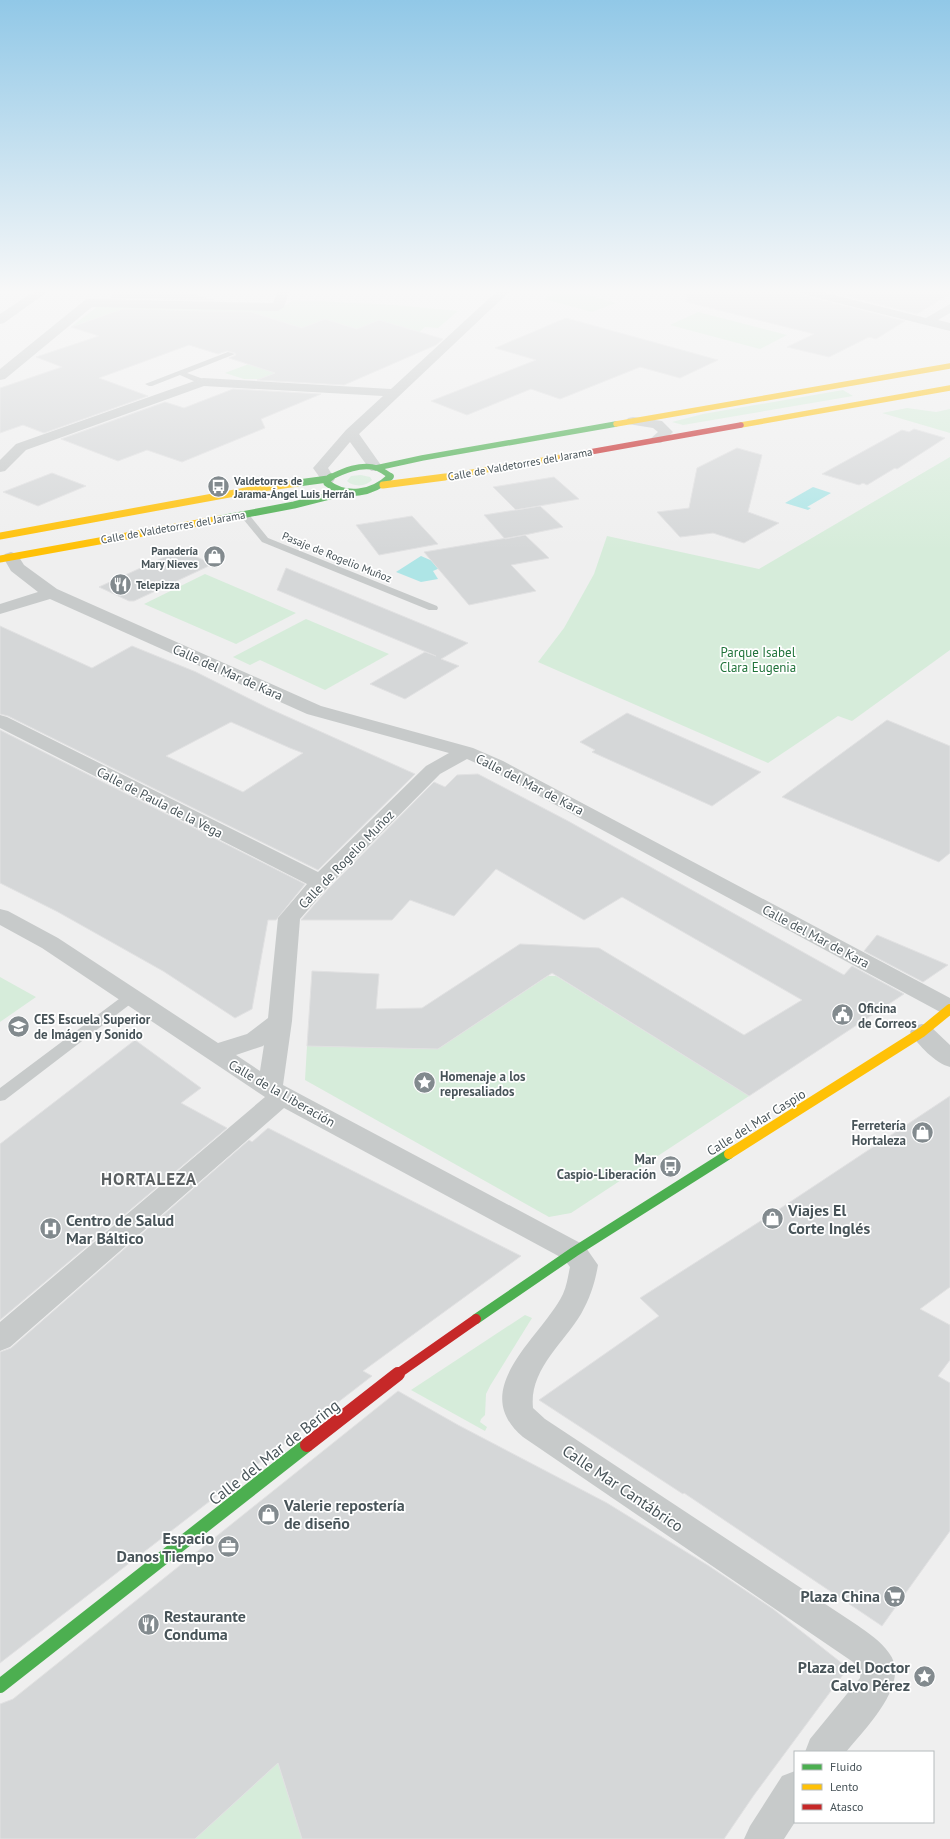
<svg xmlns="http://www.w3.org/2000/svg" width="950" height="1839" viewBox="0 0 950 1839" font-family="'PT Sans',sans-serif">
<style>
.green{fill:#d6ecda}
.water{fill:#aee5e6}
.building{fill:#d5d7d8;stroke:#e1e1e2;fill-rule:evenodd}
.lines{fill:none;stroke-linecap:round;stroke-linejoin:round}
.lane{fill:#c7caca;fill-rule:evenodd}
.street{fill:#c7caca;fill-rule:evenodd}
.fast-far3{stroke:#4caf50;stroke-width:5.5}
.fast-far2{stroke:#4caf50;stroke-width:7}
.fast-far1{stroke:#4caf50;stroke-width:10}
.fast{stroke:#4caf50;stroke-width:14}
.slow-far2{stroke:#ffc107;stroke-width:5.5}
.slow-far1{stroke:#ffc107;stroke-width:7}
.slow{stroke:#ffc107;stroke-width:10}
.jam-far2{stroke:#c62828;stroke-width:5.5}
.jam-far1{stroke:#c62828;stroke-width:10}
.jam{stroke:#c62828;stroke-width:14}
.labels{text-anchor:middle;stroke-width:3.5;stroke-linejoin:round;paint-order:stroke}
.far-street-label{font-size:11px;fill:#485459;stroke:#fff}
.far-poi-label{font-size:11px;font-weight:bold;fill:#485459;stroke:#fff;text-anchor:start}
.park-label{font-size:13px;fill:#20733a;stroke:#fff}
.street-label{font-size:13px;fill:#485459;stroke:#fff}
.poi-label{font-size:13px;font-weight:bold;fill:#485459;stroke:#fff;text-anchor:start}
.near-poi-label{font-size:16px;font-weight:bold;fill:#485459;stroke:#fff;text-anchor:start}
.near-street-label{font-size:16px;fill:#485459;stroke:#fff}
.district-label{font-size:17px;font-weight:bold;letter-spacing:1px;fill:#5b6062;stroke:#fff}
</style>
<rect width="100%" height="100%" fill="#efefef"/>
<path class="green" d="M 559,292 L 577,292 L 616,303 L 592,312 L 544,299 Z
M 293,300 L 395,305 L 458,311 L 438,328 L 425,327 L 400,350 L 379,320 L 368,325 L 361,330 L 325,319 L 313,324 L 306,329 L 270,318 L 258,322 L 85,322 L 71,327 L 98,306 L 280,309 Z
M 698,312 L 787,335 L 760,349 L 670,325 Z
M 301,344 L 397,354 L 389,366 L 354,355 L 277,373 L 262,379 L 244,379 L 225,373 Z
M 843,390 L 853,396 L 683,425 L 672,422 L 703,414 Z
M 907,408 L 936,412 L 950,409 L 950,433 L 882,413 Z
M 950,457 L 950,650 L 852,721 L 838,716 L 768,763 L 538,662 L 564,628 L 594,574 L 607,536 L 759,569 Z
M 361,475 L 370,477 L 372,480 C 366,487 353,487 347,481 L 351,476 Z
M 205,574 L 296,613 L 236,644 L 144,604 Z
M 306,619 L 389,654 L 325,690 L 260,660 L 250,665 L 233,657 Z
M 548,976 L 556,976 L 749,1096 L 571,1213 L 549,1217 L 305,1080 L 307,1046 L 438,1049 Z
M 0,977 L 36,997 L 0,1022 Z
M 525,1315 L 532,1318 L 490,1386 L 486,1394 L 485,1415 L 481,1419 L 480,1422 L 487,1427 L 485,1431 L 411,1390 Z
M 278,1763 L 302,1839 L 195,1839 Z"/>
<path class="water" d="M 813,487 L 831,493 L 807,507 L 811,508 L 808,510 L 785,503 Z
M 421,556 L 444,566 L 433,571 L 438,579 L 421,582 L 396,572 Z"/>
<path class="building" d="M 112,292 L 187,292 L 213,300 L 111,298 Z
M 687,292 L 799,292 L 802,295 L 905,321 L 876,339 L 869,337 L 829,357 L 787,347 L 814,334 L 686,302 Z
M 830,292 L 950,292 L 950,294 L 917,314 Z
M 123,309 L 251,312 L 302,328 L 325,319 L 357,329 L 379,320 L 443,339 L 436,345 L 344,385 L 257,380 L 275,373 L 229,358 L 236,355 L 235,353 L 227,351 L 218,354 L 189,345 L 99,378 L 148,396 L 44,433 L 23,425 L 0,433 L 0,388 L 62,367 L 36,357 L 99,336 L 71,327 Z
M 566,318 L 718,360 L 680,378 L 640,367 L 560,399 L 531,389 L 467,415 L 431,401 L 536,360 L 495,348 Z
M 233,389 L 321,394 L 261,419 L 265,428 L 182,462 L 147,450 L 118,461 L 61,439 L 165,402 L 184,408 Z
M 914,429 L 945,438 L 897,469 L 895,468 L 867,485 L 863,483 L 859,485 L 822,474 L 902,430 L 909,432 Z
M 737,448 L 762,455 L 748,512 L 779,523 L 744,543 L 713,533 L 680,537 L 657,512 L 689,508 L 697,468 Z
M 52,473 L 86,486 L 38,506 L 3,492 Z
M 554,477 L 579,499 L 516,510 L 493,487 Z
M 540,506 L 563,527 L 505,539 L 484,515 Z
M 412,516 L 438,544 L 379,555 L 356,525 Z
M 525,535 L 549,558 L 511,565 L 536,591 L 469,605 L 424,552 Z
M 180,550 L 213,564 L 134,601 L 129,601 L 99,587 Z
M 286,568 L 468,643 L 441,659 L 459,666 L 405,699 L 370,684 L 425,652 L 436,656 L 277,590 Z
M 0,626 L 92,668 L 132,646 L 196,672 L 268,708 L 415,774 L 318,870 L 8,716 L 0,714 ZM 231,722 L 290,748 L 303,753 L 243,792 L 166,756 Z
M 627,713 L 761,772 L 712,806 L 592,752 L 595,750 L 580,742 Z
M 887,720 L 950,746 L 950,853 L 939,862 L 782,797 Z
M 0,730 L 305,884 L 276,920 L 268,920 L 252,1009 L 235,1018 L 163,971 L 58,912 L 0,883 Z
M 478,774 L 568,821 L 844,975 L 852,966 L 904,994 L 749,1096 L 552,973 L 438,1049 L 307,1046 L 312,971 L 379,974 L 376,1009 L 422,1008 L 520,944 L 599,948 L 744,1035 L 802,1000 L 622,897 L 584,920 L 496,869 L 454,916 L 410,900 L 392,920 L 301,920 L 329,888 L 434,782 L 445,787 L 457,775 Z
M 877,935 L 948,965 L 923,982 L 864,951 Z
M 135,1040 L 201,1088 L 181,1103 L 227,1128 L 0,1320 L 0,1144 Z
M 950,1096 L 950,1287 L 920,1309 L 950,1325 L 950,1360 L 938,1376 L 950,1383 L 950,1531 L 882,1626 L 684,1493 L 683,1494 L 539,1400 L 659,1316 L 640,1298 L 784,1206 Z
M 268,1128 L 521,1256 L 363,1371 L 372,1376 L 0,1663 L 0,1352 L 11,1348 L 249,1140 L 252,1142 Z
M 398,1391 L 458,1425 L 607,1503 L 709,1566 L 773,1609 L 848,1668 L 754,1795 L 724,1839 L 302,1839 L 278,1763 L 195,1839 L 0,1839 L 0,1704 L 13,1699 Z"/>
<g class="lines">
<path class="lane" d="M 228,352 L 235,354 L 187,373 L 206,380 L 206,384 L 200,384 L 180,375 L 152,386 L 149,386 L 145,384 Z
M 244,511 L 247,512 L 268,538 L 437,606 L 438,608 L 437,610 L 429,610 L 262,542 L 239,514 Z
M 132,992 L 137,993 L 139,996 L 137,999 L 5,1100 L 0,1101 L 0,1088 L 127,993 Z"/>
<path class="street" d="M 33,292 L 47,292 L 4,323 L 0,324 L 0,314 Z
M 277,292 L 289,292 L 284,307 L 278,311 L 92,307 L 5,379 L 0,380 L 0,369 L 85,300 L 89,299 L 273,303 Z
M 496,292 L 509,292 L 359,434 L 383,468 L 381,471 L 371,471 L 350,442 L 328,468 L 335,479 L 333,482 L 328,483 L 323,482 L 313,468 L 346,430 L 383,396 L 204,386 L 26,450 L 5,471 L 0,472 L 0,460 L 16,444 L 203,378 L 391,389 Z
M 800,292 L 822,292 L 926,318 L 950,304 L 950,313 L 938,320 L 950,323 L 950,331 L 802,294 Z
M 633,417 L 662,421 L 673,432 L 661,443 L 651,443 L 649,440 L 658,432 L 653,428 L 628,424 L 626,421 L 628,418 Z
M 11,552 L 17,554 L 24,565 L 57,589 L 321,706 L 473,748 L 503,761 L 950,998 L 950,1016 L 942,1013 L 489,769 L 467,759 L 440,774 L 328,887 L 300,919 L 292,1021 L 283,1085 L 584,1245 L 598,1265 C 595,1283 590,1298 581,1314 C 563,1344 529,1370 533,1408 L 545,1419 L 857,1625 C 868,1633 881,1641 889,1653 C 912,1683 864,1730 846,1752 L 805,1752 L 810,1739 L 860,1678 L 861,1671 L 853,1662 L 523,1437 C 466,1389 542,1337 563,1294 C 567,1285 568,1276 570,1267 L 564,1259 L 284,1108 L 10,1347 L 0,1351 L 0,1322 L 265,1097 L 42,948 L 0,925 L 0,909 L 8,911 L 58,938 L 218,1043 L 247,1034 L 268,1018 L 278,918 L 307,884 L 0,728 L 0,715 L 7,717 L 318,872 L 426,766 L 449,753 L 307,714 L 50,599 L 0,614 L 0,604 L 38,592 L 11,571 L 3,557 L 5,554 ZM 264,1045 L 260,1071 L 236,1055 L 263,1046 Z
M 922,1024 L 930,1026 L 950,1045 L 950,1067 C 935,1063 918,1045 910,1032 L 914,1026 Z
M 795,1771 L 795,1822 L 784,1839 L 744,1839 L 750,1826 L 782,1776 Z"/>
<path class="fast-far3" d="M 376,468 L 422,458 L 616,424
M 329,478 C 343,471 361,463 377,468 C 382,470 387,474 391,476 L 388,478"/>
<path class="fast-far2" d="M 328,479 L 327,483 C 346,498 372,494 390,477
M 328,479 L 331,477
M 298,483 L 328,479
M 220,519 L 294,505 L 345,492"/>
<path class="fast-far1" d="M 476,1319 L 574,1252 L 729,1154"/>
<path class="fast" d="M 0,1686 L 307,1445"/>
<path class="slow-far2" d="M 616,424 L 950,366
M 741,425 L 950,388
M 438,478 L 562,457"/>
<path class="slow-far1" d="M 383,485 L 445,477
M 0,536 L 262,488 L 298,483
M 0,559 L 220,519"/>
<path class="slow" d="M 729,1154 L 922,1032 L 950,1009"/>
<path class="jam-far2" d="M 562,457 L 741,425"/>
<path class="jam-far1" d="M 396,1375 L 476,1319"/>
<path class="jam" d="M 307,1445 L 398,1374"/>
</g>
<linearGradient id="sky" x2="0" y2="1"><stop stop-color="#91c8e7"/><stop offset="0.53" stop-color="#f8f8f8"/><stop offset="1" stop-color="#f8f8f8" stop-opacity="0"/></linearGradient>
<rect width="950" height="550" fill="url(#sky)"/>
<defs>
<symbol id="bus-disc" viewBox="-11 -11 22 22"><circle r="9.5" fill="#828a8e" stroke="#fff"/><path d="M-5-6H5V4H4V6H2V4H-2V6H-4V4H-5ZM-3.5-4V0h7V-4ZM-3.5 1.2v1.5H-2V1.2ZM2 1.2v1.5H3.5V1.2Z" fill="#fff"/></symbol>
<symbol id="shop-disc" viewBox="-11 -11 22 22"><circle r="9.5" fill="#828a8e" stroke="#fff"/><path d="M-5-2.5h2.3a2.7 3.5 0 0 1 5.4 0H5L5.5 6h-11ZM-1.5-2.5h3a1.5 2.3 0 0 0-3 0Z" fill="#fff"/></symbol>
<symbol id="restaurant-disc" viewBox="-11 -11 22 22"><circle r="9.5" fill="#828a8e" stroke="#fff"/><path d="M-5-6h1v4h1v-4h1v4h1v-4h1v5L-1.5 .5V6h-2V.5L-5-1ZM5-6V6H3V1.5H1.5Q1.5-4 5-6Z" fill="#fff"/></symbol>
<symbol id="civic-disc" viewBox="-11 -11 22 22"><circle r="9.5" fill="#828a8e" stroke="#fff"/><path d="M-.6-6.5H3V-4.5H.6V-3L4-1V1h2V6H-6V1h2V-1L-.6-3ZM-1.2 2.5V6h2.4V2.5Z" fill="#fff"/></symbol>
<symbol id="school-disc" viewBox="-11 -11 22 22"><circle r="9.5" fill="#828a8e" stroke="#fff"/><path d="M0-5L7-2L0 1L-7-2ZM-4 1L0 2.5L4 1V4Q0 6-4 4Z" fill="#fff"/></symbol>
<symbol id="sight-disc" viewBox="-11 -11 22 22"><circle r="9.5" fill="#828a8e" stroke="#fff"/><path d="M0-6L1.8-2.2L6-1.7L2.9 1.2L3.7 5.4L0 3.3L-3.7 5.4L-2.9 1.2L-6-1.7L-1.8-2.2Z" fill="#fff"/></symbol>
<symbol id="hospital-disc" viewBox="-11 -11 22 22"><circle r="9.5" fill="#828a8e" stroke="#fff"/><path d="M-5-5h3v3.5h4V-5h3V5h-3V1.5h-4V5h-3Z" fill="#fff"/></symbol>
<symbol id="office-disc" viewBox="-11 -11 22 22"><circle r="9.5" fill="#828a8e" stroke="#fff"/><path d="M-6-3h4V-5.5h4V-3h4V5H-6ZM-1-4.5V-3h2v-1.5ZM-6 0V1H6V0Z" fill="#fff"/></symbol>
<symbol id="supermarket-disc" viewBox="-11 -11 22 22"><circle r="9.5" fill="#828a8e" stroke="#fff"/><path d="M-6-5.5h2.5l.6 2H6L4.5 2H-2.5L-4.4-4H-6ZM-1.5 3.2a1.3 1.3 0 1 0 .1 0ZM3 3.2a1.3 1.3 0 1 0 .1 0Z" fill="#fff"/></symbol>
</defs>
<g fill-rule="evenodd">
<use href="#bus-disc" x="206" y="474" width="25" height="25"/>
<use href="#shop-disc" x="202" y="544" width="25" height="25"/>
<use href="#restaurant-disc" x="108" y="572" width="25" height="25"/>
<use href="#civic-disc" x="830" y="1002" width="25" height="25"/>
<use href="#school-disc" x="6" y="1014" width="25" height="25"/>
<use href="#sight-disc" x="412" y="1070" width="25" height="25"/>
<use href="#shop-disc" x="910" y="1120" width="25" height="25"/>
<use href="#bus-disc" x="658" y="1154" width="25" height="25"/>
<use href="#shop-disc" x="760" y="1206" width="25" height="25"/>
<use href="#hospital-disc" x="38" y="1216" width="25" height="25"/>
<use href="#shop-disc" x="256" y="1502" width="25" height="25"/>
<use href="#office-disc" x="216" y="1534" width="25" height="25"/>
<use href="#supermarket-disc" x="882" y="1584" width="25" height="25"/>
<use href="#restaurant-disc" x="136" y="1612" width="25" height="25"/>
<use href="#sight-disc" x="912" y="1664" width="25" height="25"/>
</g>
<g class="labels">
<g class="far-street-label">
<text transform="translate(520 464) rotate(-10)" y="4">Calle de Valdetorres del Jarama</text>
<text transform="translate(173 527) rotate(-10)" y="4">Calle de Valdetorres del Jarama</text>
<text transform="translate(337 557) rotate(22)" y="4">Pasaje de Rogelio Muñoz</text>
</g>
<g class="far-poi-label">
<text x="234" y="485">Valdetorres de<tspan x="234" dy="13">Jarama-Ángel Luis Herrán</tspan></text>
<text x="198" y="555" text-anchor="end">Panadería<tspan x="198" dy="13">Mary Nieves</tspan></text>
<text x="136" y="589">Telepizza</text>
</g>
<g class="park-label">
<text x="758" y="657">Parque Isabel<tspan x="758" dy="15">Clara Eugenia</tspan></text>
</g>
<g class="street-label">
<text transform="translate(228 672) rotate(24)" y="5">Calle del Mar de Kara</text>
<text transform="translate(530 784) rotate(27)" y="5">Calle del Mar de Kara</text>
<text transform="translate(160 802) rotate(27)" y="5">Calle de Paula de la Vega</text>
<text transform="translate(346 859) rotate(-46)" y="5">Calle de Rogelio Muñoz</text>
<text transform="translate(816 936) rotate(28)" y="5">Calle del Mar de Kara</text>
<text transform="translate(282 1093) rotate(30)" y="5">Calle de la Liberación</text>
<text transform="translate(756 1122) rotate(-32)" y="5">Calle del Mar Caspio</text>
</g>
<g class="poi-label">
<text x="858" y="1013">Oficina<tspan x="858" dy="15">de Correos</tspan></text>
<text x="34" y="1024">CES Escuela Superior<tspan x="34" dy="15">de Imágen y Sonido</tspan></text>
<text x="440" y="1081">Homenaje a los<tspan x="440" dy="15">represaliados</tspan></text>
<text x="906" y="1130" text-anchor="end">Ferretería<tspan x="906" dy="15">Hortaleza</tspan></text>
<text x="656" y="1164" text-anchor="end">Mar<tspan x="656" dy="15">Caspio-Liberación</tspan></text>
</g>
<g class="near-poi-label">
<text x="788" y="1216">Viajes El<tspan x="788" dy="18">Corte Inglés</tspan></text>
<text x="66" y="1226">Centro de Salud<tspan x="66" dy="18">Mar Báltico</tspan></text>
<text x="284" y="1511">Valerie repostería<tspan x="284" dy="18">de diseño</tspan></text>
<text x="214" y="1544" text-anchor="end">Espacio<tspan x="214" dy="18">Danos Tiempo</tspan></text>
<text x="880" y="1602" text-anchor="end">Plaza China</text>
<text x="164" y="1622">Restaurante<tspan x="164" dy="18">Conduma</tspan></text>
<text x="910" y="1673" text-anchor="end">Plaza del Doctor<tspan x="910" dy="18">Calvo Pérez</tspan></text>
</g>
<g class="near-street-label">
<text transform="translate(274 1452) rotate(-38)" y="6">Calle del Mar de Bering</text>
<text transform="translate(623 1488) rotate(34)" y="6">Calle Mar Cantábrico</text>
</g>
<g class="district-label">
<text x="149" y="1185">HORTALEZA</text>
</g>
</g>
<rect x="794" y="1751" width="140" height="72" fill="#ffffff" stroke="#b6bbbd"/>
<rect x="802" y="1764" width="20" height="6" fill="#4caf50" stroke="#b6bbbd"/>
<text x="830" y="1771" font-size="12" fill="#485459">Fluido</text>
<rect x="802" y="1784" width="20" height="6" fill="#ffc107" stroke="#b6bbbd"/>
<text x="830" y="1791" font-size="12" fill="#485459">Lento</text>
<rect x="802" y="1804" width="20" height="6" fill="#c62828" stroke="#b6bbbd"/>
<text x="830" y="1811" font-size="12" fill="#485459">Atasco</text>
</svg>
